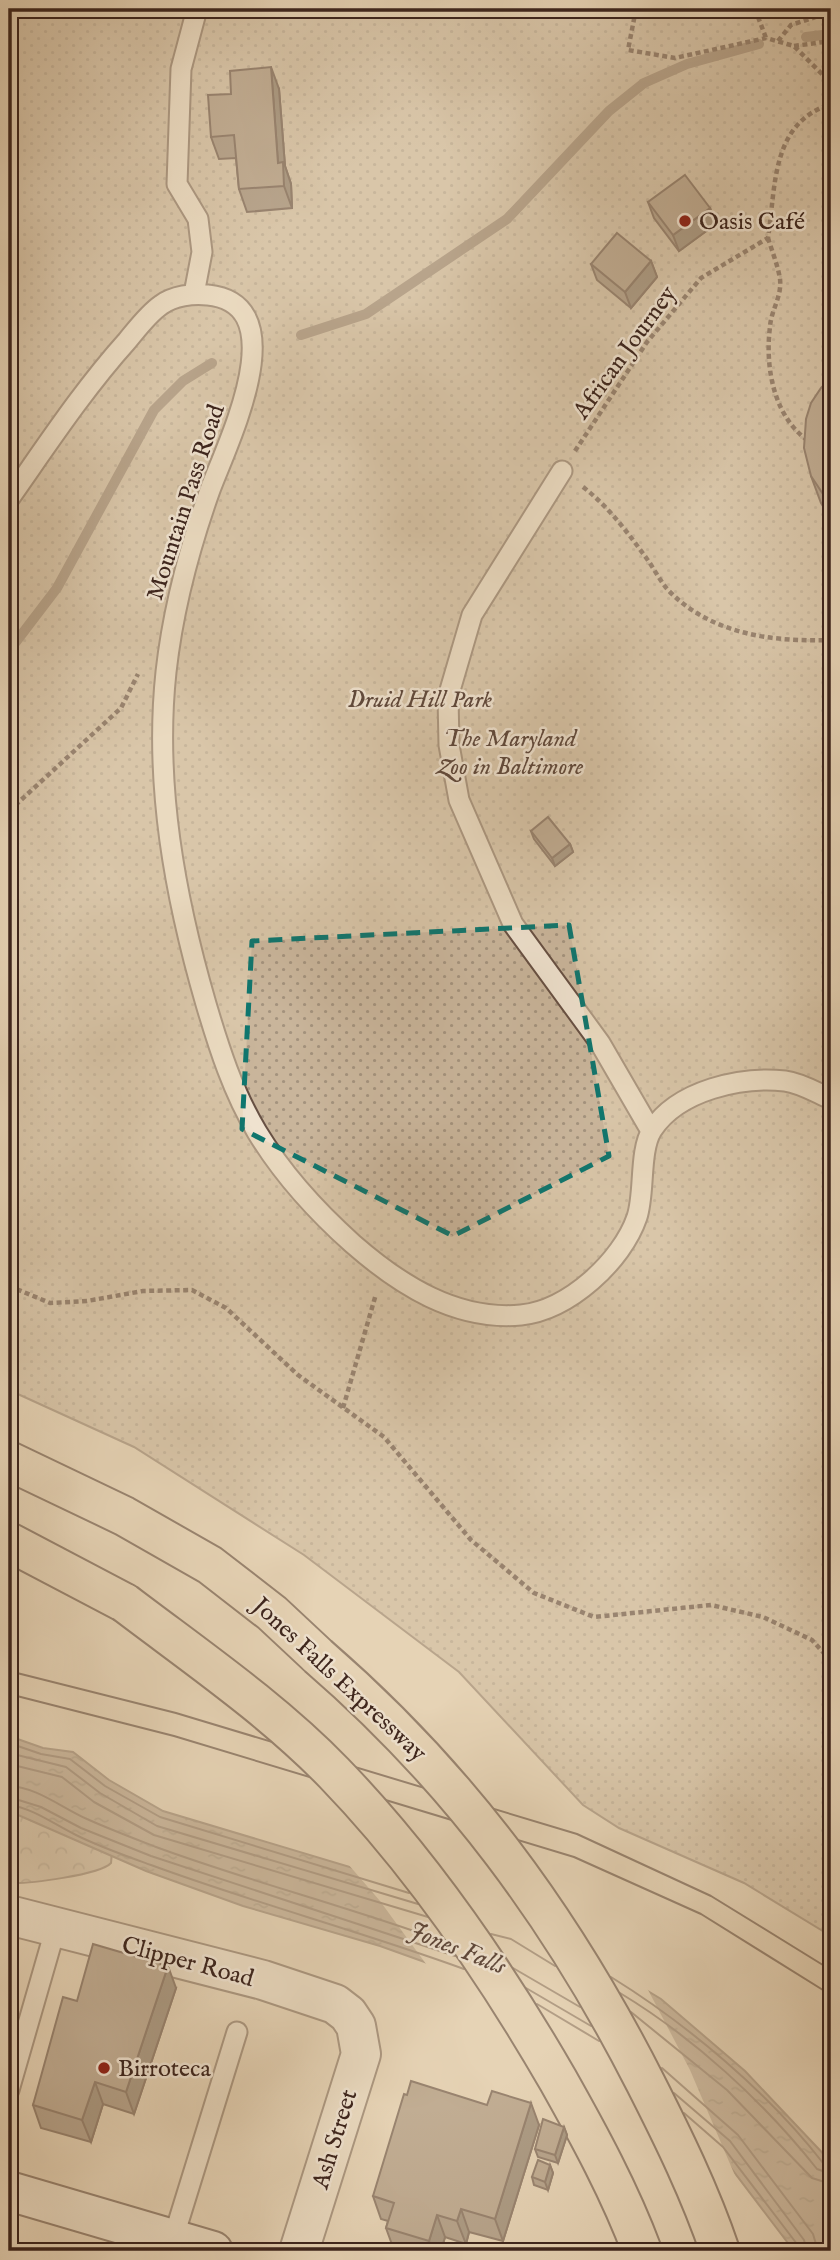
<svg xmlns="http://www.w3.org/2000/svg" width="840" height="2260" viewBox="0 0 840 2260" font-family="'IM FELL English',serif">
<style>
.forest{fill:url(#forest-crowns);stroke:#836d5c;stroke-width:2}
.park{fill:url(#park-dots);stroke:#836d5c;stroke-width:2}
.water{fill:url(#water-ripples);stroke:#806a59;stroke-width:2}
.pier{fill:#e6d3b5}
.lines{fill:none;stroke-linecap:round;stroke-linejoin:round}
.shore{stroke:#755e4f;stroke-width:2}
.stream{stroke:#806a59;stroke-width:10}
.lane-casing{stroke:#675043;stroke-width:23}
.street-casing{stroke:#675043;stroke-width:42}
.secondary-casing{stroke:#3d251d;stroke-width:42}
.highway-casing{stroke:#3d251d;stroke-width:42}
.path{stroke:#3d251d;stroke-width:4.5;stroke-dasharray:5 3.5;stroke-linecap:butt}
.lane{stroke:#efe2cf;stroke-width:19}
.street{stroke:#efe2cf;stroke-width:38}
.secondary{stroke:#efe2cf;stroke-width:38}
.highway{stroke:#e6d3b5;stroke-width:38}
.tram{stroke:#3d251d;stroke-width:2}
.highway-bridge-casing{stroke:#3d251d;stroke-width:42;stroke-linecap:butt}
.highway-bridge{stroke:#e6d3b5;stroke-width:38}
.wall{fill:#806d5d;stroke:#3d251d;stroke-width:2}
.shaded-wall{fill:#68594c;stroke:#3d251d;stroke-width:2}
.building{fill:#957f6c;stroke:#3d251d;stroke-width:2}
.marked{fill:none;stroke:#0f766e;stroke-width:5;stroke-dasharray:14 9;stroke-linejoin:round}
.poi-dot{fill:#8f2418;stroke:#efe2cf;stroke-width:2.5}
.labels{text-anchor:middle;stroke-width:5;stroke-linejoin:round;paint-order:stroke}
.poi-label{font-size:24px;fill:#3d251d;stroke:#efe2cf;text-anchor:start}
.street-label{font-size:24px;fill:#3d251d;stroke:#efe2cf}
.park-label{font-size:24px;font-style:italic;fill:#60493c;stroke:#efe2cf}
.water-label{font-size:26px;font-style:italic;fill:#5f483b;stroke:#efe2cf}
</style>
<defs>
<pattern id="forest-crowns" width="20" height="18" patternUnits="userSpaceOnUse" patternTransform="scale(1.75)"><rect width="20" height="18" fill="#c9b59b"/><path d="M2 6a3 3 0 1 1 6 0M12 15a3 3 0 1 1 6 0" fill="none" stroke="#a4937e"/></pattern>
<pattern id="park-dots" width="8" height="8" patternUnits="userSpaceOnUse" patternTransform="scale(1.75)"><rect width="8" height="8" fill="#c9b59b"/><path d="M2 2h.1M6 6h.1" fill="none" stroke="#a4937e" stroke-width="1.8" stroke-linecap="round"/></pattern>
<pattern id="water-ripples" width="26" height="14" patternUnits="userSpaceOnUse" patternTransform="scale(1.75)"><rect width="26" height="14" fill="#ad9881"/><path d="M2 4q2-2 4 0t4 0M15 11q2-2 4 0t4 0" fill="none" stroke="#8e7c69"/></pattern>
</defs>
<rect width="100%" height="100%" fill="#e6d3b5"/>
<filter id="stains"><feTurbulence type="fractalNoise" baseFrequency=".00286" numOctaves="4"/><feColorMatrix values="0 0 0 0 .2 0 0 0 0 .09 0 0 0 0 .02 0 0 0 .5 -.17"/></filter>
<radialGradient id="worn" r=".72"><stop offset=".6" stop-color="#630" stop-opacity="0"/><stop offset="1" stop-color="#630" stop-opacity=".3"/></radialGradient>
<path class="forest" d="M 9,1806 L 112,1852 L 111,1863 C 100,1875 28,1884 9,1883 Z"/>
<path class="park" d="M 9,9 L 831,9 L 831,1936 L 744,1883 L 619,1828 L 583,1805 L 459,1672 L 304,1555 L 134,1447 L 9,1390 Z"/>
<path class="water" d="M 9,1736 L 43,1748 L 73,1752 L 109,1780 L 163,1811 L 413,1886 L 522,1915 L 661,1999 L 745,2071 L 831,2162 L 831,2251 L 794,2251 L 718,2151 L 598,2048 L 497,1988 L 380,1946 L 243,1906 L 146,1871 L 9,1811 Z"/>
<path class="pier" d="M 348,1864 L 523,1911 L 646,1986 L 690,2070 L 739,2185 L 715,2154 L 596,2051 L 495,1991 L 429,1968 L 380,1901 Z"/>
<g class="lines">
<path class="shore" d="M 9,1743 L 41,1754 L 70,1759 L 105,1786 L 160,1817 L 409,1893
M 9,1753 L 66,1767 L 100,1793 L 157,1826 L 418,1904
M 9,1764 L 62,1777 L 94,1802 L 154,1835 L 428,1917
M 9,1786 C 37,1787 62,1808 87,1819 C 109,1829 133,1838 156,1847 C 251,1882 350,1907 445,1942
M 9,1797 L 41,1807 L 81,1828 L 151,1856 L 455,1956
M 9,1805 C 33,1808 55,1825 76,1835 C 100,1847 126,1856 151,1865 C 254,1903 360,1931 464,1969
M 491,1934 L 511,1939 L 555,1966
M 513,1968 L 580,2007
M 611,1977 C 687,2024 768,2092 823,2163 L 831,2165
M 526,1988 L 591,2026
M 620,1993 C 693,2037 764,2102 817,2169 L 831,2174
M 537,2004 L 599,2041
M 631,2012 L 727,2090 L 812,2178 L 831,2184
M 662,2068 L 738,2135 L 813,2234 L 818,2251
M 674,2093 L 730,2141 L 804,2240 L 807,2251
M 684,2113 L 723,2147 L 797,2244 L 799,2251"/>
<path class="stream" d="M 806,37 L 831,34
M 301,335 L 366,314 L 507,219 L 609,111 L 644,83 L 687,64 L 759,44
M 9,651 L 57,588 L 154,410 L 183,381 L 212,363"/>
<defs>
<path id="lane" d="M 194,294 L 202,252 L 198,219 L 177,184 L 181,69 L 197,9
M 562,471 L 472,615 L 448,697 L 449,745 L 459,800 L 513,924 L 600,1043 L 651,1131
M 9,499 C 47,445 83,390 127,341 C 137,329 148,314 161,305 C 173,296 193,293 208,295 C 297,304 227,444 210,490 C 189,549 173,609 166,672 C 154,784 175,897 206,1004 C 219,1048 233,1092 257,1132 C 283,1175 316,1211 353,1244 C 400,1285 456,1321 521,1315 C 569,1310 622,1261 637,1217 C 645,1193 639,1151 652,1130 C 678,1090 742,1076 785,1081 C 801,1083 817,1093 831,1099
M 9,2090 L 56,1927
M 173,2239 L 237,2032"/>
<path id="street" d="M 9,1915 L 263,1980 L 335,2004 L 348,2014 L 356,2026 L 361,2054 L 299,2251"/>
<path id="secondary" d="M 9,2191 L 213,2251"/>
<path id="highway" d="M 9,1461 L 124,1516 L 210,1565 L 272,1613 L 318,1656
M 9,1542 L 125,1603"/>
</defs>
<use href="#lane" class="lane-casing"/>
<use href="#street" class="street-casing"/>
<use href="#secondary" class="secondary-casing"/>
<use href="#highway" class="highway-casing"/>
<path class="path" d="M 636,9 L 628,50 L 675,58 L 766,38 L 794,46 L 828,80 L 831,96
M 755,9 L 766,38
M 778,41 L 791,25 L 831,12
M 794,46 L 831,41
M 768,238 C 772,251 778,266 780,279 C 782,297 771,310 770,327 C 765,366 773,415 807,440
M 575,451 L 647,342 L 701,278 L 768,238 C 776,185 771,123 831,104
M 583,487 C 609,507 628,533 647,559 C 655,570 662,585 672,594 C 715,635 774,642 831,640
M 9,811 L 121,708 L 138,674
M 9,1286 L 50,1303 L 87,1301 L 143,1291 L 192,1290 L 226,1308 L 298,1375 L 384,1437 L 471,1540 L 534,1593 L 594,1617 L 711,1605 L 763,1617 L 812,1640 L 831,1661
M 343,1408 L 376,1294"/>
<use href="#lane" class="lane"/>
<use href="#street" class="street"/>
<use href="#secondary" class="secondary"/>
<use href="#highway" class="highway"/>
<path class="tram" d="M 9,1671 L 176,1713 L 577,1834 L 711,1896 L 831,1970
M 9,1694 L 174,1736 L 574,1857 L 701,1914 L 831,1995"/>
<defs>
<path id="highway-bridge" d="M 125,1603 C 196,1657 272,1709 334,1773 C 422,1864 495,1971 558,2080 C 589,2135 620,2192 642,2251
M 318,1656 C 458,1777 561,1917 645,2082 C 673,2137 700,2192 720,2251"/>
</defs>
<use href="#highway-bridge" class="highway-bridge-casing"/>
<use href="#highway-bridge" class="highway-bridge"/>
</g>
<path class="wall" d="M 279,89 L 285,166 L 291,184 L 292,208 L 247,212 L 239,189 L 236,158 L 219,159 L 211,137 Z
M 648,202 L 710,208 L 716,224 L 679,251 L 654,218 Z
M 651,261 L 657,277 L 631,308 L 597,280 L 591,264 Z
M 831,378 L 831,519 L 821,503 L 811,476 Z
M 531,831 L 570,844 L 573,852 L 555,866 L 534,839 Z
M 176,1988 L 134,2114 L 103,2104 L 91,2142 L 41,2128 L 33,2105 L 77,2001 Z
M 539,2125 L 503,2241 L 469,2232 L 466,2244 L 445,2237 L 441,2251 L 394,2250 L 386,2228 L 388,2221 L 381,2219 L 373,2196 Z
M 564,2127 L 567,2135 L 558,2163 L 538,2157 L 535,2149 Z
M 550,2165 L 553,2173 L 548,2190 L 534,2185 L 532,2177 Z"/>
<path class="shaded-wall" d="M 271,67 L 279,89 L 285,166 L 291,184 L 292,208 L 284,186 L 278,163 Z
M 710,208 L 716,224 L 679,251 L 673,235 Z
M 651,261 L 657,277 L 631,308 L 625,292 Z
M 570,844 L 573,852 L 555,866 L 552,858 Z
M 168,1966 L 176,1988 L 134,2114 L 126,2092 Z
M 95,2082 L 103,2104 L 91,2142 L 82,2120 Z
M 531,2103 L 539,2125 L 503,2241 L 495,2219 Z
M 564,2127 L 567,2135 L 558,2163 L 555,2155 Z
M 550,2165 L 553,2173 L 548,2190 L 545,2182 Z
M 461,2209 L 469,2232 L 466,2244 L 457,2221 Z
M 437,2215 L 445,2237 L 441,2251 L 433,2251 L 429,2241 Z"/>
<path class="building" d="M 271,67 L 278,163 L 283,162 L 284,186 L 239,189 L 234,135 L 211,137 L 208,95 L 231,94 L 230,71 Z
M 685,175 L 710,208 L 673,235 L 648,202 Z
M 617,233 L 651,261 L 625,292 L 591,264 Z
M 831,378 L 831,503 L 827,500 L 811,476 L 804,448 L 806,419 L 811,403 L 821,388 Z
M 548,817 L 570,844 L 552,858 L 531,831 Z
M 93,1944 L 168,1966 L 126,2092 L 95,2082 L 82,2120 L 33,2105 L 63,1997 L 77,2001 Z
M 411,2081 L 487,2105 L 492,2091 L 531,2103 L 495,2219 L 461,2209 L 457,2221 L 437,2215 L 429,2241 L 386,2228 L 394,2203 L 373,2196 L 404,2094 L 407,2095 Z
M 543,2119 L 564,2127 L 555,2155 L 535,2149 Z
M 538,2160 L 550,2165 L 545,2182 L 532,2177 Z"/>
<path d="M0 0H840V2260H0ZM 569,925 L 609,1156 L 453,1236 L 242,1129 L 252,941 Z" fill="#e6d3b5" fill-opacity=".55" fill-rule="evenodd"/>
<path class="marked" d="M 569,925 L 609,1156 L 453,1236 L 242,1129 L 252,941 Z"/>
<g class="poi-dot">
<circle cx="685" cy="221" r="7"/>
<circle cx="104" cy="2068" r="7"/>
</g>
<g class="labels">
<g class="poi-label">
<text x="699" y="229">Oasis Café</text>
<text x="118" y="2076">Birroteca</text>
</g>
<g class="street-label">
<text transform="translate(624 352) rotate(-54)" y="8">African Journey</text>
<text transform="translate(185 502) rotate(-72)" y="8">Mountain Pass Road</text>
<text transform="translate(340 1679) rotate(43)" y="8">Jones Falls Expressway</text>
<text transform="translate(188 1961) rotate(15)" y="8">Clipper Road</text>
<text transform="translate(334 2139) rotate(-73)" y="8">Ash Street</text>
</g>
<g class="park-label">
<text x="420" y="707">Druid Hill Park</text>
<text x="510" y="746">The Maryland<tspan x="510" dy="28">Zoo in Baltimore</tspan></text>
</g>
<g class="water-label">
<text transform="translate(458 1947) rotate(22)" y="9">Jones Falls</text>
</g>
</g>
<rect width="840" height="2260" fill="none" stroke="#e6d3b5" stroke-width="35"/>
<rect x="10" y="10" width="819" height="2239" fill="none" stroke="#3d251d" stroke-width="3.5"/>
<rect x="18" y="18" width="805" height="2225" fill="none" stroke="#3d251d" stroke-width="2"/>
<rect width="100%" height="100%" filter="url(#stains)"/>
<rect width="100%" height="100%" fill="url(#worn)"/>
</svg>
